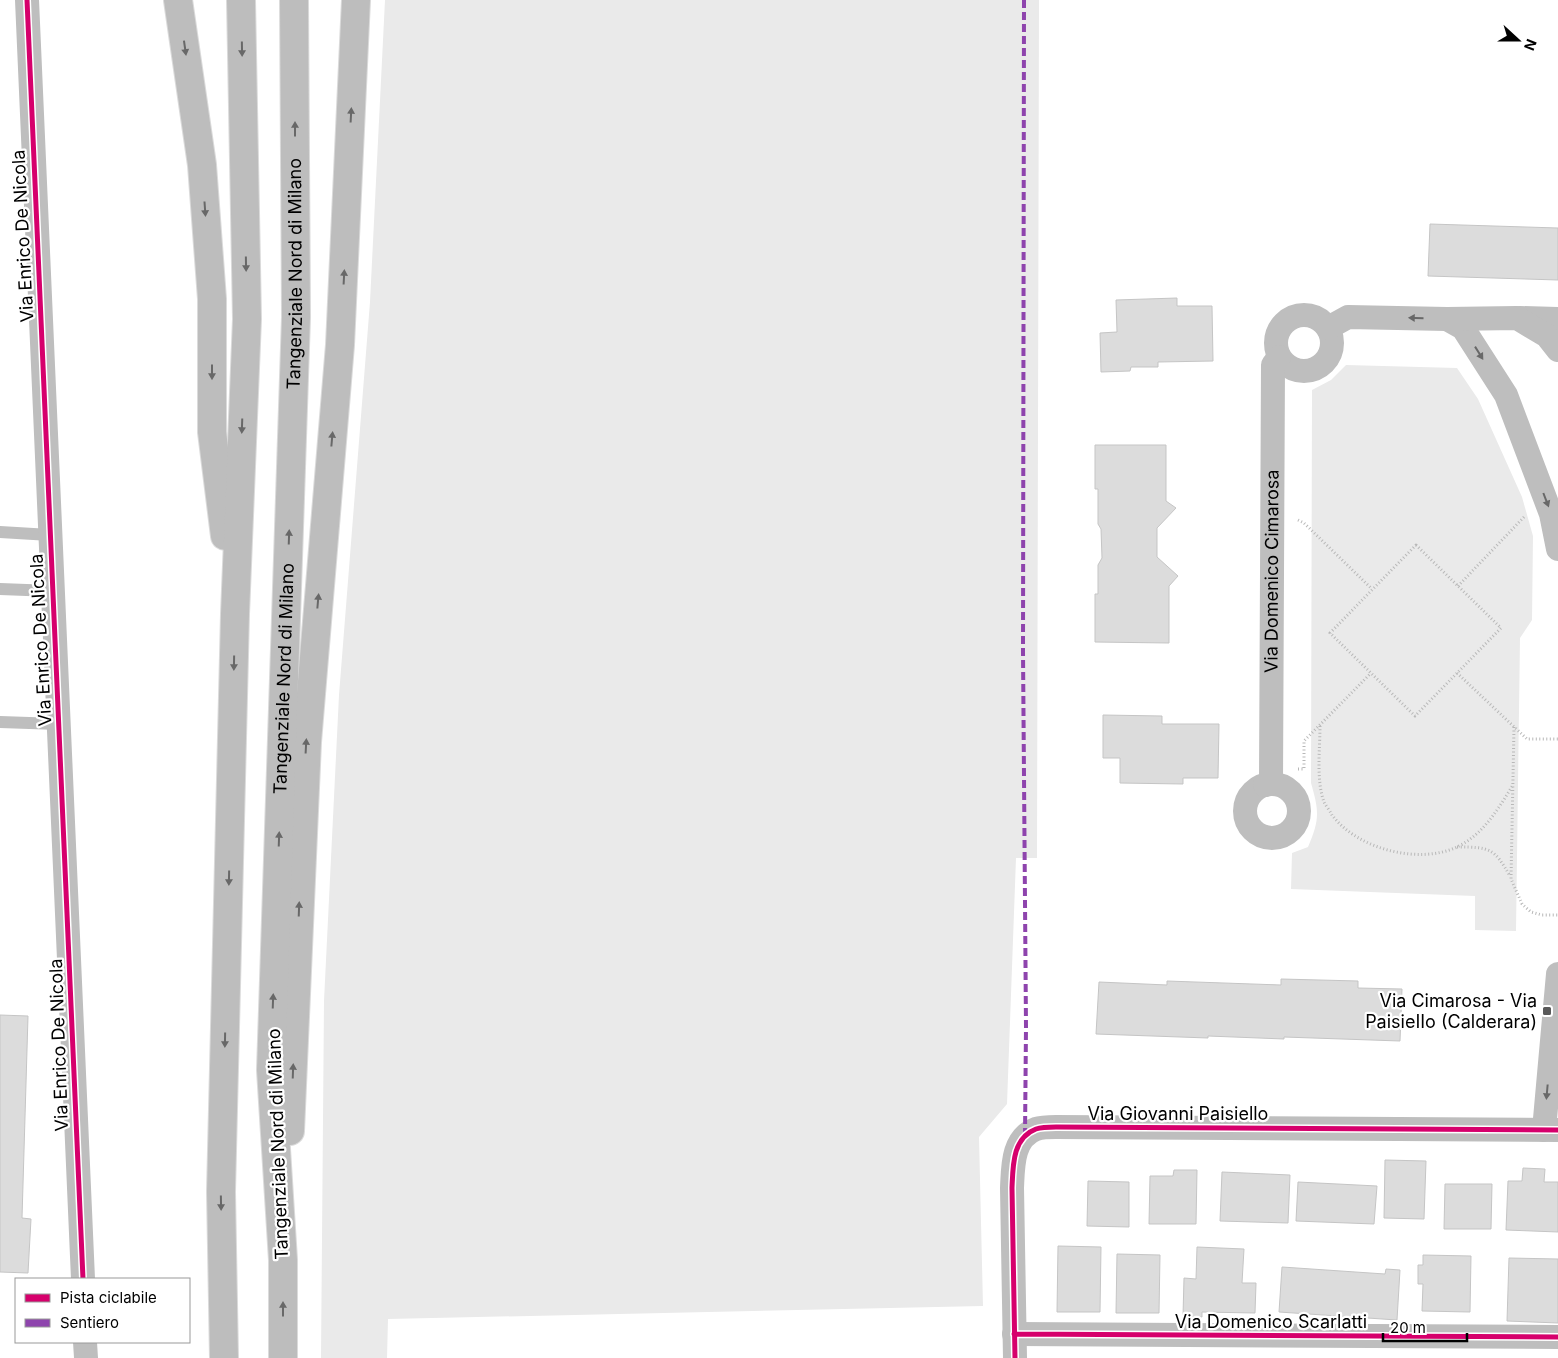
<svg xmlns="http://www.w3.org/2000/svg" width="1558" height="1358" viewBox="0 0 1558 1358" font-family="Inter,sans-serif">
<style>
.green{fill:#eaeaea}
.building{fill:#dcdcdc;stroke:#c5c5c5}
.lines{fill:none;stroke-linecap:round;stroke-linejoin:round}
.highway-casing{stroke:#dbdbdb;stroke-width:30}
.path{stroke:#b8b8b8;stroke-width:3;stroke-dasharray:1 2.5;stroke-linecap:butt}
.lane{stroke:#bebebe;stroke-width:12}
.street{stroke:#bebebe;stroke-width:24}
.highway{stroke:#bdbdbd;stroke-width:28}
.quiet{stroke:#8e44ad;stroke-width:4;stroke-dasharray:8 4;stroke-linecap:butt}
.cycleway-casing{stroke:#fff;stroke-width:8}
.cycleway{stroke:#d6006c;stroke-width:5}
.oneway{fill:#686868}
.poi-dot{fill:#595959;stroke:#fff;stroke-width:2}
.labels{text-anchor:middle;stroke-width:4.5;stroke-linejoin:round;paint-order:stroke}
.street-label{font-size:18px;fill:#000;stroke:#fff}
.poi-label{font-size:18px;fill:#000;stroke:#fff;text-anchor:end}
</style>
<rect width="100%" height="100%" fill="#fff"/>
<path class="green" d="M 385,0 L 1039,0 L 1037,858 L 1016,858 L 1007,1104 L 979,1137 L 983,1306 L 388,1319 L 387,1358 L 321,1358 L 324,1001 L 339,695 L 370,302 Z
M 1346,365 L 1457,368 L 1478,399 L 1522,497 L 1533,536 L 1532,620 L 1520,638 L 1516,931 L 1475,930 L 1475,896 L 1291,889 L 1292,853 L 1308,847 C 1320,819 1319,811 1311,783 L 1312,390 L 1331,380 Z"/>
<path class="building" d="M 1430,224 L 1558,228 L 1558,280 L 1428,276 Z
M 1177,298 L 1177,306 L 1212,306 L 1213,361 L 1158,362 L 1158,367 L 1131,367 L 1130,371 L 1101,372 L 1100,333 L 1117,332 L 1116,300 Z
M 1095,445 L 1166,445 L 1166,501 L 1176,508 L 1157,528 L 1157,557 L 1178,576 L 1169,586 L 1169,643 L 1095,642 L 1095,594 L 1098,594 L 1098,565 L 1102,558 L 1101,529 L 1098,524 L 1098,489 L 1095,489 Z
M 1103,715 L 1162,716 L 1162,724 L 1219,724 L 1218,778 L 1183,778 L 1183,784 L 1120,783 L 1120,758 L 1103,758 Z
M 1281,979 L 1358,981 L 1358,988 L 1402,989 L 1400,1041 L 1284,1037 L 1284,1039 L 1208,1036 L 1208,1038 L 1096,1034 L 1099,982 L 1167,985 L 1167,981 L 1281,985 Z
M 0,1015 L 28,1016 L 22,1218 L 31,1219 L 28,1273 L 0,1272 Z
M 1385,1160 L 1426,1161 L 1424,1219 L 1384,1218 Z
M 1523,1168 L 1545,1169 L 1544,1182 L 1558,1182 L 1558,1232 L 1506,1230 L 1508,1181 L 1522,1181 Z
M 1174,1170 L 1197,1170 L 1196,1224 L 1149,1224 L 1150,1176 L 1173,1176 Z
M 1222,1172 L 1290,1175 L 1288,1223 L 1220,1221 Z
M 1088,1181 L 1129,1182 L 1129,1227 L 1087,1226 Z
M 1298,1182 L 1377,1186 L 1374,1224 L 1296,1221 Z
M 1445,1184 L 1492,1184 L 1491,1229 L 1444,1229 Z
M 1058,1246 L 1101,1247 L 1100,1312 L 1057,1312 Z
M 1197,1247 L 1244,1249 L 1242,1283 L 1256,1283 L 1255,1313 L 1202,1312 L 1202,1317 L 1183,1316 L 1184,1278 L 1196,1279 Z
M 1117,1254 L 1160,1255 L 1159,1313 L 1116,1313 Z
M 1423,1255 L 1471,1256 L 1470,1312 L 1422,1311 L 1423,1284 L 1418,1284 L 1418,1265 L 1423,1265 Z
M 1509,1258 L 1558,1259 L 1558,1323 L 1507,1321 Z
M 1282,1267 L 1385,1274 L 1386,1269 L 1400,1270 L 1397,1320 L 1279,1312 Z"/>
<g class="lines">
<defs>
<g id="highway">
<path d="M 178,0 L 202,165 L 212,299 L 212,432 L 225,536"/>
<path d="M 290,1131 L 307,742 L 340,345 L 356,0"/>
<path d="M 224,1358 L 221,1192 L 235,614 L 247,319 L 241,0"/>
<path id="s2" d="M 283,1358 L 283,1260 L 271,1070 L 296,317 L 294,0"/>
</g>
</defs>
<use href="#highway" class="highway-casing"/>
<path class="path" d="M 1298,520 L 1304,523 L 1372,589
M 1416,545 L 1501,628 L 1415,716 L 1330,633 Z
M 1458,586 L 1525,516
M 1457,673 L 1527,739 L 1558,739
M 1320,726 C 1320,749 1316,780 1324,802 C 1326,806 1330,811 1332,815 C 1357,849 1419,865 1457,847 C 1484,834 1498,809 1513,785
M 1514,727 L 1511,879 L 1522,904 L 1531,912 L 1542,915 L 1558,915
M 1298,769 L 1304,769 L 1304,741 L 1371,673
M 1457,847 C 1490,847 1494,848 1510,876"/>
<path class="lane" d="M 0,532 L 50,535
M 0,589 L 53,591
M 0,722 L 59,724"/>
<g class="street">
<path d="M 27,0 L 83,1279"/>
<circle cx="1304" cy="343" r="28"/>
<path d="M 1520,318 L 1558,319"/>
<path d="M 1447,319 L 1463,328 L 1506,395 L 1551,514 L 1558,549"/>
<path d="M 1328,328 L 1348,317 L 1447,319 L 1517,318 L 1547,336 L 1558,350"/>
<circle cx="1272" cy="811" r="27"/>
<path id="s1" d="M 1265,785 L 1271,783 L 1273,365 L 1279,357"/>
<path d="M 1544,1130 L 1558,974"/>
<path d="M 1014,1334 L 1558,1337"/>
<path d="M 85,1342 L 86,1358"/>
<path d="M 1015,1358 L 1012,1188 C 1013,1167 1012,1138 1036,1129 C 1042,1127 1050,1127 1056,1127 L 1558,1130"/>
</g>
<use href="#highway" class="highway"/>
<path class="quiet" d="M 1024,0 L 1023,652 L 1026,1027 L 1025,1136"/>
<defs>
<path id="cycleway" d="M 27,0 L 83,1279
M 1014,1334 L 1558,1337
M 1015,1358 L 1012,1188 C 1013,1167 1012,1138 1036,1129 C 1042,1127 1050,1127 1056,1127 L 1558,1130"/>
</defs>
<use href="#cycleway" class="cycleway-casing"/>
<use href="#cycleway" class="cycleway"/>
</g>
<defs><path id="oneway-solid" d="M-6-.8H1V-3.2L6.5 0L1 3.2V.8H-6Z" transform="scale(1.25)"/></defs>
<g class="oneway">
<use href="#oneway-solid" transform="translate(185 48) rotate(82)"/>
<use href="#oneway-solid" transform="translate(242 49) rotate(89)"/>
<use href="#oneway-solid" transform="translate(351 115) rotate(-87)"/>
<use href="#oneway-solid" transform="translate(295 129) rotate(-90)"/>
<use href="#oneway-solid" transform="translate(205 209) rotate(86)"/>
<use href="#oneway-solid" transform="translate(246 264) rotate(89)"/>
<use href="#oneway-solid" transform="translate(344 277) rotate(-87)"/>
<use href="#oneway-solid" transform="translate(1416 318) rotate(-179)"/>
<use href="#oneway-solid" transform="translate(1479 353) rotate(58)"/>
<use href="#oneway-solid" transform="translate(212 372) rotate(90)"/>
<use href="#oneway-solid" transform="translate(242 426) rotate(92)"/>
<use href="#oneway-solid" transform="translate(332 439) rotate(-85)"/>
<use href="#oneway-solid" transform="translate(1546 500) rotate(69)"/>
<use href="#oneway-solid" transform="translate(289 537) rotate(-88)"/>
<use href="#oneway-solid" transform="translate(318 601) rotate(-85)"/>
<use href="#oneway-solid" transform="translate(234 663) rotate(91)"/>
<use href="#oneway-solid" transform="translate(306 746) rotate(-87)"/>
<use href="#oneway-solid" transform="translate(279 839) rotate(-88)"/>
<use href="#oneway-solid" transform="translate(229 878) rotate(91)"/>
<use href="#oneway-solid" transform="translate(299 909) rotate(-88)"/>
<use href="#oneway-solid" transform="translate(273 1001) rotate(-88)"/>
<use href="#oneway-solid" transform="translate(225 1040) rotate(91)"/>
<use href="#oneway-solid" transform="translate(293 1071) rotate(-88)"/>
<use href="#oneway-solid" transform="translate(1547 1092) rotate(95)"/>
<use href="#oneway-solid" transform="translate(221 1203) rotate(89)"/>
<use href="#oneway-solid" transform="translate(283 1309) rotate(-90)"/>
</g>
<rect class="poi-dot" x="1542" y="1006" width="10" height="10" rx="2.5"/>
<g class="labels">
<g class="street-label">
<text transform="translate(23 236) rotate(-93)" y="6">Via Enrico De Nicola</text>
<text dy="6" stroke="none"><textPath href="#s2" startOffset="1085">Tangenziale Nord di Milano</textPath></text>
<text dy="6" stroke="none"><textPath href="#s1" startOffset="218">Via Domenico Cimarosa</textPath></text>
<text transform="translate(41 640) rotate(-93)" y="6">Via Enrico De Nicola</text>
<text dy="6" stroke="none"><textPath href="#s2" startOffset="680">Tangenziale Nord di Milano</textPath></text>
<text transform="translate(59 1045) rotate(-92)" y="6">Via Enrico De Nicola</text>
<text x="1178" y="1120">Via Giovanni Paisiello</text>
<text transform="translate(278 1144) rotate(-92)" y="6">Tangenziale Nord di Milano</text>
<text x="1271" y="1328">Via Domenico Scarlatti</text>
</g>
<g class="poi-label">
<text x="1537" y="1007">Via Cimarosa - Via<tspan x="1537" dy="21">PaisieIIo (Calderara)</tspan></text>
</g>
</g>
<rect x="15" y="1278" width="175" height="65" fill="#ffffff" stroke="#999999"/>
<rect x="25" y="1294" width="25" height="8" fill="#d6006c" stroke="#999999"/>
<text x="60" y="1303" font-size="15" fill="#000000">Pista ciclabile</text>
<rect x="25" y="1319" width="25" height="8" fill="#8e44ad" stroke="#999999"/>
<text x="60" y="1328" font-size="15" fill="#000000">Sentiero</text>
<g transform="translate(1518 40) rotate(111)" stroke="#ffffff" stroke-width="4" paint-order="stroke">
<path d="M0-4L9 19L0 12L-9 19Z" fill="#000000"/>
<text y="-8" font-size="14" font-weight="bold" text-anchor="middle" fill="#000000">N</text>
</g>
<path d="M1383 1333v8h84v-8" fill="none" stroke="#000000" stroke-width="2.5"/>
<text x="1390" y="1333" font-size="15" fill="#000000" stroke="#ffffff" stroke-width="4" paint-order="stroke">20 m</text>
</svg>
